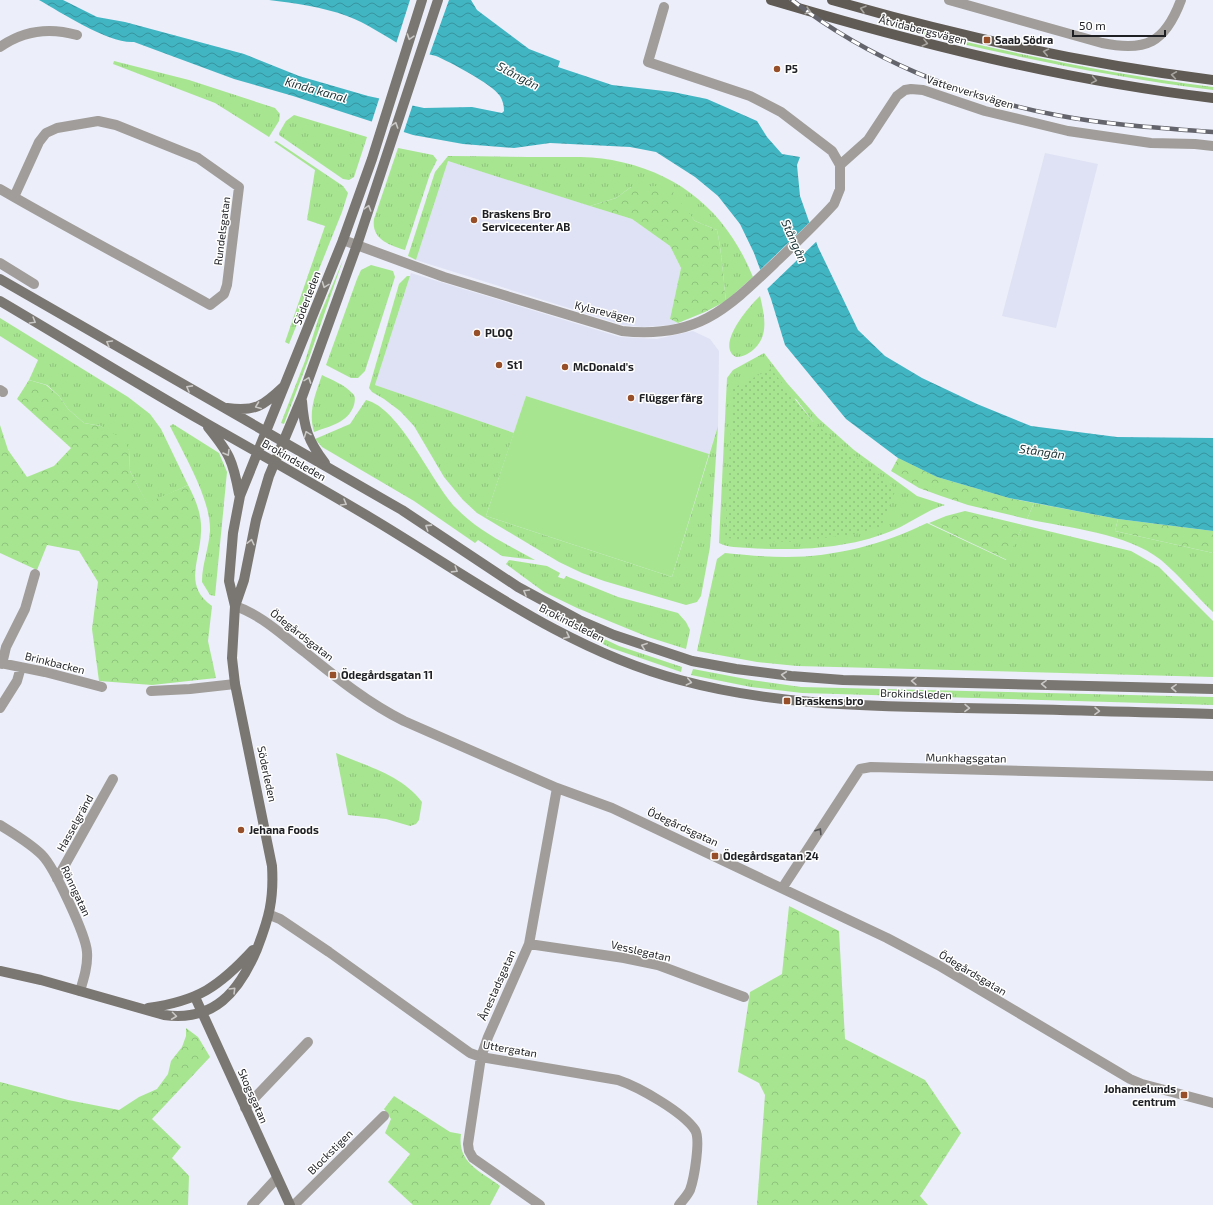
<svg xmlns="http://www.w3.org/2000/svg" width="1213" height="1205" viewBox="0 0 1213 1205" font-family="'Exo 2',sans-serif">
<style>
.built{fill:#dfe2f4}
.grass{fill:url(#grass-tufts);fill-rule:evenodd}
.forest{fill:url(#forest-crowns)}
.park{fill:url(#park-dots)}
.garden{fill:#a7e591}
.water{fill:url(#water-waves)}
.pier{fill:#eceef9}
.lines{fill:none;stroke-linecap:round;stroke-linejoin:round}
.street{stroke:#a09d9a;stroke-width:10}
.secondary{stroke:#7a7671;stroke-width:10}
.primary{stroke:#605b54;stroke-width:10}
.rail-casing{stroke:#64656c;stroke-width:4.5}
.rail{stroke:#fff;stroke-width:3;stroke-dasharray:9;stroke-linecap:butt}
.oneway{stroke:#a8a5a1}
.oneway2{stroke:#cac8c6}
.oneway3{stroke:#585859}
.poi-dot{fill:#964f29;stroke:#fff;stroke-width:1.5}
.labels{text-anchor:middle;stroke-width:3;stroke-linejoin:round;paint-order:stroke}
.street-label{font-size:11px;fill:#1e1f23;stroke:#fff}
.poi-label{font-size:11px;font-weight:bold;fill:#1e1f23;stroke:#fff;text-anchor:start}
.water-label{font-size:12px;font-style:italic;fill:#162f32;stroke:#fff}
</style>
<defs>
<pattern id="grass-tufts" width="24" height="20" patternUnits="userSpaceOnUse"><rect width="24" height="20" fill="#a7e591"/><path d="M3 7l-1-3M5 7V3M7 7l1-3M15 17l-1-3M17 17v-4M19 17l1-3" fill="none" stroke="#8fc47d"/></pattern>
<pattern id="forest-crowns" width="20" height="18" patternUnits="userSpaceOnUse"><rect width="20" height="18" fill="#a7e591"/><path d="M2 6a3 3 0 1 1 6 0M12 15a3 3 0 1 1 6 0" fill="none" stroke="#8fc47d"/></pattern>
<pattern id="park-dots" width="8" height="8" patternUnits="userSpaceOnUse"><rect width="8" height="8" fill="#a7e591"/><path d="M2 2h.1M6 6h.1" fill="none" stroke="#8fc47d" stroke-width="1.8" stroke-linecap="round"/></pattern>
<pattern id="water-waves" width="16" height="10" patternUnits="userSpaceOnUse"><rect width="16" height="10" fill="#42b5c3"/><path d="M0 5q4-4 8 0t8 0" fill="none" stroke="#37939e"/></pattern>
</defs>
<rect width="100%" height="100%" fill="#eceef9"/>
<path class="built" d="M 1045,153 L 1098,164 L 1056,328 L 1002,316 Z
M 448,161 L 632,219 L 670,246 L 681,268 L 670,319 L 678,323 L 670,325 L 642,327 L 623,325 L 416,260 Z
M 411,273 L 620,337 L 657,339 L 693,331 L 710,339 L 719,351 L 718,426 L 709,454 L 526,396 L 514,433 L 375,385 Z"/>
<path class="grass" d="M 883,22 C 992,49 1102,73 1213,87 L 1213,90 C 1101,76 992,52 883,25 Z
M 114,61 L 189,80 L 275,108 L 280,114 L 279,121 L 269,137 L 215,103 L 113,64 Z
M 294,115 L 367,137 L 354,177 L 349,180 L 343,179 L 279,135 L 279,133 L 286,121 Z
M 276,141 L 343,186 L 348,193 L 342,212 L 289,344 L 285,342 L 325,226 L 307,220 L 315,170 L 274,142 Z
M 398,148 L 433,155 L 437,160 L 430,174 L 405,250 C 389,245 371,239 374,219 Z
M 448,156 C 482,156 515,157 549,157 C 570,157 592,156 612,160 C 681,173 727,213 753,277 L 726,301 C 723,276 722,253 717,230 L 695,221 L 684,208 L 631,187 L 616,198 L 590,206 L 448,161 L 416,260 L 408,256 L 435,172 Z
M 343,260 L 309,358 L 284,424 L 281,423 L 305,361 L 319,317 Z
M 371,265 L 393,271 L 395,277 L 365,371 L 358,378 L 351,378 L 326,365 L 357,279 L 361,270 Z
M 407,276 L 410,276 L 375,385 L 514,433 L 486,516 L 672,577 L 718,426 L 710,547 L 701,596 L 697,602 L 686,605 L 604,581 L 582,573 L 559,562 L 477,513 L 463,500 L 444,477 L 414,426 L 400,411 L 384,399 L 372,392 L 369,388 L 399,284 Z
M 760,296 C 764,314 770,336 753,350 C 748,354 743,357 736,357 C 715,346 749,306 760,296 Z
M 0,318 L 128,397 L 150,414 L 161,429 L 188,485 L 147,504 L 130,471 L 129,450 L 101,426 L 84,423 L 68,409 L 59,396 L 47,385 L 29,380 L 38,360 L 0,336 Z
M 764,353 L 787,383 L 818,418 L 854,450 L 917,496 L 945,505 C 927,510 912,522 896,529 C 851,549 797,551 749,548 C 739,547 728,548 719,543 L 727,378 L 733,370 ZM 733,388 L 796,399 L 814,423 Z
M 322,375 C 332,380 345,385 352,393 C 356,396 355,400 354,405 C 348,423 330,426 314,432 C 308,412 315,395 322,375 Z
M 366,400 C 400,408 431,482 456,508 C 478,531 508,545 535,560 L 502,556 L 478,540 L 475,543 L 414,501 L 322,447 L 315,439 L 350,424 Z
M 173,424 L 219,453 L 227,472 L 215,596 L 210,595 L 202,582 C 202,564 209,548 210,531 C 211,499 184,455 170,426 Z
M 1034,503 L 1118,519 L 1115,531 L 1213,553 L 1213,612 C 1195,595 1180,576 1161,560 C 1127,533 1068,528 1027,519 Z
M 927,523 L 1006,560 L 1023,525 L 1131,551 L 1159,567 L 1213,621 L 1213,677 L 797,666 L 757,662 L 697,651 L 717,559 L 725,553 C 745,555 766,557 786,557 C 835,557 884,544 927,523 Z
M 509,560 L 547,566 L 560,573 L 558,577 L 564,579 L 566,576 L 618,597 L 678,613 L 686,622 L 690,630 L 686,649 L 648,637 L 577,608 L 544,592 L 506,564 Z
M 545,611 L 619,646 L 682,667 L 681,672 L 611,648 L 543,614 Z
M 693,669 L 751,680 L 801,687 L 1213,697 L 1213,705 L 802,693 L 751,687 L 691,675 Z
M 336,753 C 366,766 402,775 422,802 L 419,820 L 416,824 L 410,826 L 386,819 L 348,815 Z"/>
<path class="forest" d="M 660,186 L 673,192 L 695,221 L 717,230 C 722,253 723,276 726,301 L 705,312 L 678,323 L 670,319 L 681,268 L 670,246 L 632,219 L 590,206 L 616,198 L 631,187 Z
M 29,380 L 46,385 L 59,396 L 68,409 L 84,423 L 101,426 L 124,440 L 129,450 L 130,471 L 147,503 L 188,485 C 196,500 202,515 201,532 C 200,562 183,585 212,606 L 208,641 L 216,678 L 152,685 L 99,681 L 92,629 L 98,582 L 79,551 L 47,545 L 37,570 L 0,553 L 0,425 L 8,450 L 27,477 L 54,466 L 71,448 L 17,399 Z
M 898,458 L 937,477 L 1009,498 L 1034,503 L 1027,519 L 968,505 L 941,496 L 919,488 L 891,471 Z
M 965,511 L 1023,525 L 1007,560 L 929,523 L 946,516 Z
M 1118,519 L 1213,531 L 1213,553 L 1115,531 Z
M 789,906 L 839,931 L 845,1039 L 925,1080 L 961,1133 L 920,1196 L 928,1205 L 757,1205 L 765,1095 L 759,1083 L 738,1072 L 750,992 L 782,974 Z
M 186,1028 L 198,1037 L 210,1057 L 152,1119 L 181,1147 L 172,1158 L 189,1176 L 188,1205 L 0,1205 L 0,1082 L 68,1100 L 119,1110 L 139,1097 L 157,1089 L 168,1074 L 171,1061 L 182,1047 L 186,1036 Z
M 394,1096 L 450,1132 L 461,1134 C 457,1163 480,1171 500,1186 L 490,1205 L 413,1205 L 388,1182 L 410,1154 L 385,1133 L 391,1119 L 384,1109 Z"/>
<path class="park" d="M 771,369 L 814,423 L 896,489 L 881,527 L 850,535 L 787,542 L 725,538 L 733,388 Z"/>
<path class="garden" d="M 526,396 L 709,454 L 672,577 L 486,516 Z"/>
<path class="water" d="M 39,0 L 63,0 L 97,17 L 125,22 L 244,54 L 299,76 L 368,96 L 424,108 L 472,107 L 502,113 L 504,111 C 504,106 503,101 500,96 C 492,84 450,62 436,56 C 425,53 413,51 403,46 C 384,36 367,23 347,16 C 323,7 294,3 269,0 L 471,0 L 477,10 L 529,49 L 560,61 L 558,67 L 612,85 L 673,92 L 707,99 L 757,121 L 767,137 L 782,154 L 800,157 L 797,165 L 800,196 L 818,247 L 858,330 L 885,356 L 922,378 L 977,404 L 1031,426 L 1117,437 L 1213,438 L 1213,531 L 1118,519 L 1009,498 L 937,477 L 898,458 L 846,419 L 785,345 L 771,299 L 754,253 L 740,224 L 718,196 L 695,177 L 656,152 L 630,147 L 550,143 L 514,148 L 463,144 L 413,135 L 293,96 L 234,79 L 134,42 C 109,44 62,13 39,0 Z"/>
<path class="pier" d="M 410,0 L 449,0 L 429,56 L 404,49 L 396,44 Z
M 380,96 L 413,104 L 403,134 L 371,124 Z
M 811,221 L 818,240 L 766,290 L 759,271 Z"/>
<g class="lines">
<path class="street" d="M 949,0 L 1102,43 C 1146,52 1165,43 1181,0
M 0,47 C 24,30 49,27 77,35
M 840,165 L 868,140 L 897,96 L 905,90 L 911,89 L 923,90 L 985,111 L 1068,131 L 1151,143 L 1195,144 L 1213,146
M 0,189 C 69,229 140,266 210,305 L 224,294 L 227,285 L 239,187 L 198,158 L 116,125 L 98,121 L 57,128 L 46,133 L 39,142 L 14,197
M 343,240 L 444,277 L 622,331 C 697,339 726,310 776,262 C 796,243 816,224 834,204 L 840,189 L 840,165 L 832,151 L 781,112 L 750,96 L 648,62 L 664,7
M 0,263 L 34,284
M 0,390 L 3,392
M 235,606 C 262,615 283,636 306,653 C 337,678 368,703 404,721 L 557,788 L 612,808 L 887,938 L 938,965 L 1130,1079 L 1142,1084 L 1213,1103
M 0,663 L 45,672 L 102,687
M 2,664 L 6,647 L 25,609 L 35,574
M 151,691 L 190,689 L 235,684
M 0,708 L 17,681 L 21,667
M 0,825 C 14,834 30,843 42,855 C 54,867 86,935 87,952 C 88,965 84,978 80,991
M 57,879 L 113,779
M 783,887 L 860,769 L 871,767 L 1213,776
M 270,915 L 280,919 L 329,952 L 470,1053 L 481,1057 L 618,1080 C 639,1087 683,1112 695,1130 C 701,1139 694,1179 690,1190 C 687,1196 683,1200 679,1205
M 529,944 L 624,958 L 658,965 L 744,997
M 245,1108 L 308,1042
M 252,1205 L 277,1178
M 294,1205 L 384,1116
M 540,1205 L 473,1158 L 469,1151 L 468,1144 L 481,1057 L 488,1037 L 529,944 L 557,788"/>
<path class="secondary" d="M 0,279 L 402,510 L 518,587 L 579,620 L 614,635 L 692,661 L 736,669 L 791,676 L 843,680 L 1213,689
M 0,301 C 68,341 136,383 204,422 C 260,454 316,485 371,518 C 470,577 566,650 680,680 C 772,705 867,706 962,708 C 1046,709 1129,712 1213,714
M 302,401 C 304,428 308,441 325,463
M 227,408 C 255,412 263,406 283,387
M 208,427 C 229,453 233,460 239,494
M 235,606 L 229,581 L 233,533 L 240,496 L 343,240 L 372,159 L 422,0
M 0,971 L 41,980 L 164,1015 C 214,1022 239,992 257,949 C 269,918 274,900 272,866 L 235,684 L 232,658 L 235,606 L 244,580 L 256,520 L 269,476 L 302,397 L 357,245 L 438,0
M 195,997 L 290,1205
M 148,1008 C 198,1001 219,987 253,950"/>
<path class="primary" d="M 771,0 C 916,43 1062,80 1213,98
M 832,0 C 957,36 1084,64 1213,80"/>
<defs>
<path id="rail" d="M 792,0 C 868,59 961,97 1056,115 C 1108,125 1161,128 1213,132"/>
</defs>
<use href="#rail" class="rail-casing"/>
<use href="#rail" class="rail"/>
</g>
<defs><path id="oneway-chevron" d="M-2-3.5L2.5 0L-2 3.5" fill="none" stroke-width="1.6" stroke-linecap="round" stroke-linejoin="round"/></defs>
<g class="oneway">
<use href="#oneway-chevron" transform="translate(863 9) rotate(-164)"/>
<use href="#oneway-chevron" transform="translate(808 11) rotate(16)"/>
<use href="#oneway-chevron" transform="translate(925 43) rotate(14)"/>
<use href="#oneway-chevron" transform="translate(1046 52) rotate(-168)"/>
<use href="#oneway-chevron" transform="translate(1174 75) rotate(-172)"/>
<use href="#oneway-chevron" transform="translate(1094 80) rotate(10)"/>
</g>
<g class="oneway2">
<use href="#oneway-chevron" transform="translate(410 37) rotate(108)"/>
<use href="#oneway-chevron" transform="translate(395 125) rotate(-72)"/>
<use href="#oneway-chevron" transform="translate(368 208) rotate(-73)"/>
<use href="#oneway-chevron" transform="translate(325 285) rotate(111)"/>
<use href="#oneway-chevron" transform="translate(33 321) rotate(31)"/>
<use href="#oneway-chevron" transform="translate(109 343) rotate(-150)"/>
<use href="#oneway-chevron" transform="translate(308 380) rotate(-70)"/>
<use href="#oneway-chevron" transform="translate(189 388) rotate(-151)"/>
<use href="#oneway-chevron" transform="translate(258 406) rotate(159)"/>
<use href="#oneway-chevron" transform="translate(307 434) rotate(-111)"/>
<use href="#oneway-chevron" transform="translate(227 453) rotate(59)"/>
<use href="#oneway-chevron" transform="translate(344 503) rotate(30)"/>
<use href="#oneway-chevron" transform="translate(428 527) rotate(-147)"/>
<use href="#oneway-chevron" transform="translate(251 542) rotate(-77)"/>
<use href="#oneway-chevron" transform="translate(455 570) rotate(32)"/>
<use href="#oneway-chevron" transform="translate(526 592) rotate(-150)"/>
<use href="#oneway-chevron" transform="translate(567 636) rotate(27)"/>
<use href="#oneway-chevron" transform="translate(644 646) rotate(-160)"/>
<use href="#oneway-chevron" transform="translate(784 675) rotate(-173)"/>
<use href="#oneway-chevron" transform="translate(914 681) rotate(-179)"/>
<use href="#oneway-chevron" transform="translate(689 682) rotate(13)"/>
<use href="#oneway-chevron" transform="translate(1044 684) rotate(-178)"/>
<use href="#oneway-chevron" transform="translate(1174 688) rotate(-178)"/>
<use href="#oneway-chevron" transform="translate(967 708) rotate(1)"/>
<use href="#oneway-chevron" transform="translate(1097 711) rotate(1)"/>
<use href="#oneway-chevron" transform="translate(233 990) rotate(-45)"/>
<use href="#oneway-chevron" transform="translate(174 1016) rotate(7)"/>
</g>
<use class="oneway3" href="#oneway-chevron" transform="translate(819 831) rotate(-57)"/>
<g class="poi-dot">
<rect x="983" y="36" width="8" height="8" rx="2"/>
<circle cx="777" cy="69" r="4"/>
<circle cx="474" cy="220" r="4"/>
<circle cx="477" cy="333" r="4"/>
<circle cx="499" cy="365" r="4"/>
<circle cx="565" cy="367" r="4"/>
<circle cx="631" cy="398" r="4"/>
<rect x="329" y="671" width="8" height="8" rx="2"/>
<rect x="783" y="697" width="8" height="8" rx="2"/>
<circle cx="241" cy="830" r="4"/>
<rect x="711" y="852" width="8" height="8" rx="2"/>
<rect x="1180" y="1091" width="8" height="8" rx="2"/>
</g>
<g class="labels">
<g class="street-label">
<text transform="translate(923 30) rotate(14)" y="4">Åtvidabergsvägen</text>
<text transform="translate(970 92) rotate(17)" y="4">Vattenverksvägen</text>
<text transform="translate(222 231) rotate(-83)" y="4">Rundelsgatan</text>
<text transform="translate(307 298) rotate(-69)" y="4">Söderleden</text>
<text transform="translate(605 312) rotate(14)" y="4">Kylarevägen</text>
<text transform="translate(294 460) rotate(30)" y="4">Brokindsleden</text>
<text transform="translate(572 623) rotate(27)" y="4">Brokindsleden</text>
<text transform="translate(302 635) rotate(38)" y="4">Ödegårdsgatan</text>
<text transform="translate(55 663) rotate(14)" y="4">Brinkbacken</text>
<text transform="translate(916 694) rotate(2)" y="4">Brokindsleden</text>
<text transform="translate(966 758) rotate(1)" y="4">Munkhagsgatan</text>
<text transform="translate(267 774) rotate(78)" y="4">Söderleden</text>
<text transform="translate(75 823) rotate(-61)" y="4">Hasselgränd</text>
<text transform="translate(683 827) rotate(25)" y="4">Ödegårdsgatan</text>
<text transform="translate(76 891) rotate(65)" y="4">Rönngatan</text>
<text transform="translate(641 951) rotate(13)" y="4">Vesslegatan</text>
<text transform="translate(973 973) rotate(31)" y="4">Ödegårdsgatan</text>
<text transform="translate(497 985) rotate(-66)" y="4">Ånestadsgatan</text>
<text transform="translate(510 1049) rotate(10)" y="4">Uttergatan</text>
<text transform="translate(253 1096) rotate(66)" y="4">Skogsgatan</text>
<text transform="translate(330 1152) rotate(-45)" y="4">Blockstigen</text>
</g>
<g class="poi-label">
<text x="995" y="44">Saab Södra</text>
<text x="785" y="73">P5</text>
<text x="482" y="218">Braskens Bro<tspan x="482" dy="13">Servicecenter AB</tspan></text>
<text x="485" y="337">PLOQ</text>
<text x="507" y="369">St1</text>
<text x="573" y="371">McDonald's</text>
<text x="639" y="402">Flügger färg</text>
<text x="341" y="679">Ödegårdsgatan 11</text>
<text x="795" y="705">Braskens bro</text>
<text x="249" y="834">Jehana Foods</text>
<text x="723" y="860">Ödegårdsgatan 24</text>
<text x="1176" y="1093" text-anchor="end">Johannelunds<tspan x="1176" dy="13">centrum</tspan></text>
</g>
<g class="water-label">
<text transform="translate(518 76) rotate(28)" y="4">Stångån</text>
<text transform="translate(316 90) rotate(16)" y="4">Kinda kanal</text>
<text transform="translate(794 241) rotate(66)" y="4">Stångån</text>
<text transform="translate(1042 452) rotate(8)" y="4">Stångån</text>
</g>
</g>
<path d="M1073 30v6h92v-6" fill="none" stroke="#1e1f23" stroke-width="2"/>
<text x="1079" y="30" font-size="12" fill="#1e1f23" stroke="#ffffff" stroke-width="3" paint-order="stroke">50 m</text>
</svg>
